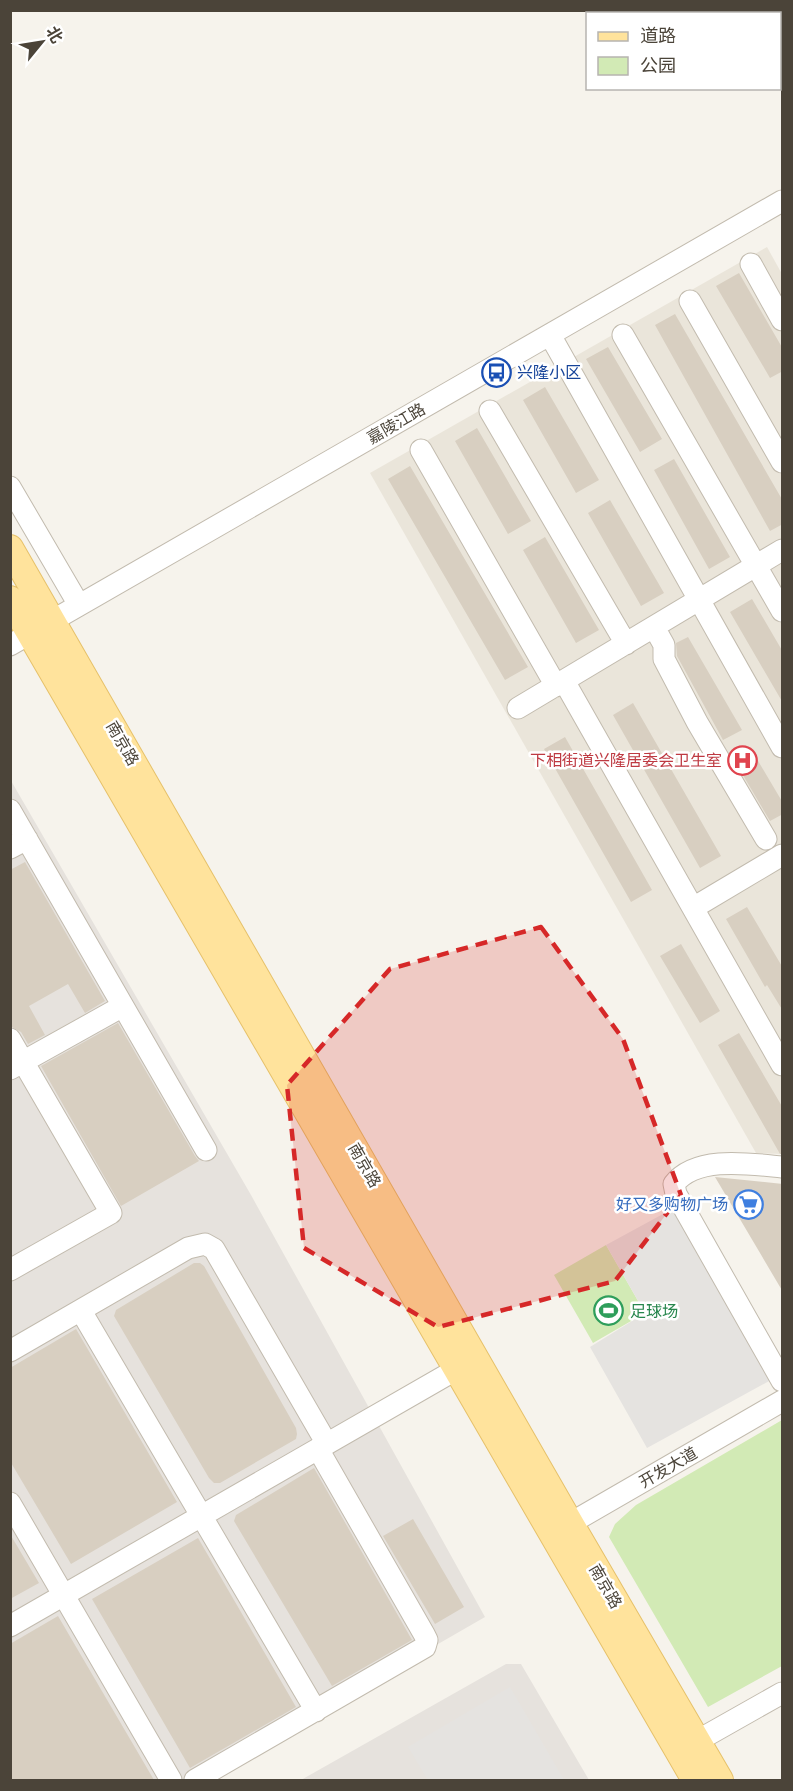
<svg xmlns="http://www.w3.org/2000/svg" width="793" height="1791" viewBox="0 0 793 1791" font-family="'Noto Sans','Noto Sans SC',sans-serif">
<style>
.residential{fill:#eae5da}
.industrial{fill:#e6e2dd}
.green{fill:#d2eab5}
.parking{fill:#e5e3e0}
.building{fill:#d8cfc1}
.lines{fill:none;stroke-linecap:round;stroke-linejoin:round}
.minor-casing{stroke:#c2bbae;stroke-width:23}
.major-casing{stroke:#e6c16a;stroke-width:28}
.minor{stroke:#fff;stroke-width:21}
.major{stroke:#ffe39c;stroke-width:26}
.marked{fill:#d62828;fill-opacity:0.2;stroke:#d62828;stroke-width:4.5;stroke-dasharray:12 8;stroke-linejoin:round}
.labels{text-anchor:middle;stroke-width:5;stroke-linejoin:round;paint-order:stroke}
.transit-label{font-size:16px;fill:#164399;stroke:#fff;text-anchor:start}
.street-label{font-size:16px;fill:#4b4439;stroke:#fff}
.health-label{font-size:16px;fill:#be3a42;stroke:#fff;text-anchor:end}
.shop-label{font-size:16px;fill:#366cbe;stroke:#fff;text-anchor:end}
.leisure-label{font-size:16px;fill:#27864d;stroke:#fff;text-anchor:start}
</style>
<rect width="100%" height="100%" fill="#f6f3ec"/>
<path class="residential" d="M 767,247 L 782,274 L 782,1154 L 756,1153 L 370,473 Z"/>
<path class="industrial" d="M 10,779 L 251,1195 L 485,1617 L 202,1780 L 11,1780 Z
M 506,1664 L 521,1664 L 589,1780 L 301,1780 Z"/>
<path class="green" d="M 606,1245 L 645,1313 L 593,1343 L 554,1275 Z
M 782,1420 L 782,1666 L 708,1707 L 609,1537 L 615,1524 L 636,1505 Z"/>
<path class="parking" d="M 674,1208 L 771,1380 L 647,1448 L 590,1347 L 645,1313 L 606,1245 Z
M 510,1687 L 564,1780 L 428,1780 L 408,1747 Z"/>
<path class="building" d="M 739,273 L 783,349 L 783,371 L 770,378 L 716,286 Z
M 675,314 L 783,501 L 783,524 L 770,531 L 655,325 Z
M 608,347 L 662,439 L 640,452 L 586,359 Z
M 545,387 L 599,480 L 576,493 L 523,400 Z
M 477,428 L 531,521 L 508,534 L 455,441 Z
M 674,459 L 730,557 L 709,569 L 654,470 Z
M 410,466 L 528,667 L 505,680 L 388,479 Z
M 610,500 L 664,593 L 641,606 L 588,513 Z
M 545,537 L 599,630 L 576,643 L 523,550 Z
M 752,599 L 783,652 L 783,703 L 730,612 Z
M 688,637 L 742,730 L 723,740 L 677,656 L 676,643 Z
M 633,703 L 721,856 L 700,868 L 613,715 Z
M 565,737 L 652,890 L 631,902 L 544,749 Z
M 751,749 L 783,803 L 783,814 L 770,821 L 734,760 Z
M 25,862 L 105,1001 L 85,1013 L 68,984 L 29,1006 L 45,1035 L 28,1044 L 21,1032 L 10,1026 L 10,870 Z
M 747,907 L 783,968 L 783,1011 L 767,985 L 765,987 L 726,919 Z
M 681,944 L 720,1011 L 700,1023 L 660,956 Z
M 118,1023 L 195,1156 L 199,1161 L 121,1206 L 41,1066 Z
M 739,1033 L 783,1108 L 783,1154 L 780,1154 L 718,1045 Z
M 715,1177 L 783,1184 L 783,1292 Z
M 194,1263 L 200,1263 L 204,1266 L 296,1428 L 297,1434 L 296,1439 L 220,1483 L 214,1483 L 209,1478 L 114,1316 L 116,1310 Z
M 76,1329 L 177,1502 L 71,1564 L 10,1461 L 10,1368 Z
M 314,1468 L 412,1640 L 332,1686 L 234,1521 L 236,1515 Z
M 413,1519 L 464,1607 L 435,1624 L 383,1536 Z
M 10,1534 L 39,1583 L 10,1599 Z
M 198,1538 L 296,1707 L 190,1768 L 92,1599 Z
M 58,1616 L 154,1780 L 10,1780 L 10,1644 Z"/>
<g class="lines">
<defs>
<path id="minor" d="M 751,264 L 782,320
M 690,301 L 782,462
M 550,335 L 782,747
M 623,335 L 782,611
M 490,411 L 626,644
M 421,450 L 556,686
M 10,487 L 79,605
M 654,627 L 664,645 L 664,659 L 697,722 L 766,839
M 10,645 L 782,201
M 564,681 L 782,1065
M 518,708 L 782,550
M 10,810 L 206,1150
M 10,848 L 27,839
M 693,908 L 782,855
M 10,1039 L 111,1213 L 10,1270
M 10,1069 L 123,1006
M 782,1167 C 751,1164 696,1155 674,1184 L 676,1194 L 782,1381
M 81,1311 L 316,1711
M 10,1351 L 188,1248 L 205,1244 L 214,1249 L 327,1444
M 10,1503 L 171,1780
M 557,1531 L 782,1401
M 10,1626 L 457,1369
M 697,1741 L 782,1693
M 195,1780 L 425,1647 L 427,1640 L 424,1634 L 318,1449"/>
<path id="major" d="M 10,548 L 570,1523 L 720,1780
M 10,599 L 695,1780"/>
</defs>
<use href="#minor" class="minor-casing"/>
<use href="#major" class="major-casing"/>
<use href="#minor" class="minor"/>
<use href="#major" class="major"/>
</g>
<path class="marked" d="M 541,927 L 623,1039 L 681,1195 L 615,1281 L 438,1327 L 304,1248 L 287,1085 L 390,969 Z"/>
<defs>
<symbol id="bus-ring" viewBox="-11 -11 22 22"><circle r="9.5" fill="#fff" stroke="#1a4fb4" stroke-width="1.5"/><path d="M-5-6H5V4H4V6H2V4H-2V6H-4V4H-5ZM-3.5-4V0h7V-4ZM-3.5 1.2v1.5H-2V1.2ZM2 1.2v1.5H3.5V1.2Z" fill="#1a4fb4"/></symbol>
<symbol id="hospital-ring" viewBox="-11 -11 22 22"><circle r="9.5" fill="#fff" stroke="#e0444e" stroke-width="1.5"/><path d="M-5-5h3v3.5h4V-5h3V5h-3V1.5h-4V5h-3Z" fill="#e0444e"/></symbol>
<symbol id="supermarket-ring" viewBox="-11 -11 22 22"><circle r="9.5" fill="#fff" stroke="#3f7fe0" stroke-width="1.5"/><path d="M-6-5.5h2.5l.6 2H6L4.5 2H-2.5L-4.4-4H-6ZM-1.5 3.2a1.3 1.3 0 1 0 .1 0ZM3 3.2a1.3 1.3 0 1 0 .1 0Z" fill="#3f7fe0"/></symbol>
<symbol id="stadium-ring" viewBox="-11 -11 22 22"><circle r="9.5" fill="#fff" stroke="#2e9e5b" stroke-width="1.5"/><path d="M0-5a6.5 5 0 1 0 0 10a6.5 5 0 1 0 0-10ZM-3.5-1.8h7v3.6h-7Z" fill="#2e9e5b"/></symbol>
</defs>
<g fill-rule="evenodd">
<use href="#bus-ring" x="480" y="356" width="33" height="33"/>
<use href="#hospital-ring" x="726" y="744" width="33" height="33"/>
<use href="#supermarket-ring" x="732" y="1188" width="33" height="33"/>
<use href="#stadium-ring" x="592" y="1294" width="33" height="33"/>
</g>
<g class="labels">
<g class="transit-label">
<text x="517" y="378">兴隆小区</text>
</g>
<g class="street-label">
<text transform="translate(396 423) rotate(-30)" y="6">嘉陵江路</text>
<text transform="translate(123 743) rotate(60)" y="6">南京路</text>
<text transform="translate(365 1165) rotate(60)" y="6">南京路</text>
<text transform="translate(668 1467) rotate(-30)" y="6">开发大道</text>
<text transform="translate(606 1586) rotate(60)" y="6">南京路</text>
</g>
<g class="health-label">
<text x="722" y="766">下相街道兴隆居委会卫生室</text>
</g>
<g class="shop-label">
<text x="728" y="1210">好又多购物广场</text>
</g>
<g class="leisure-label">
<text x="630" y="1317">足球场</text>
</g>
</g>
<rect width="793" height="1791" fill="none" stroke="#4b4439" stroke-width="24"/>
<rect x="586" y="12" width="195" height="78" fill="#ffffff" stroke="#b7b4b0" stroke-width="1.5"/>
<rect x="598" y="32" width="30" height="9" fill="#ffe39c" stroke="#b7b4b0" stroke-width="1.5"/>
<text x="640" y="42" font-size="18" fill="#4b4439">道路</text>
<rect x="598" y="57" width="30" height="18" fill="#d2eab5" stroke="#b7b4b0" stroke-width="1.5"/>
<text x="640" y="72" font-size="18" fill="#4b4439">公园</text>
<g transform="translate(42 42) rotate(60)" stroke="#ffffff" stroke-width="4.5" paint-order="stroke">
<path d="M0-4.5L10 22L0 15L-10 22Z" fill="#4b4439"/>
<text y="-9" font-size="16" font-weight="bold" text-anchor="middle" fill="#4b4439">北</text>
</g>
</svg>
